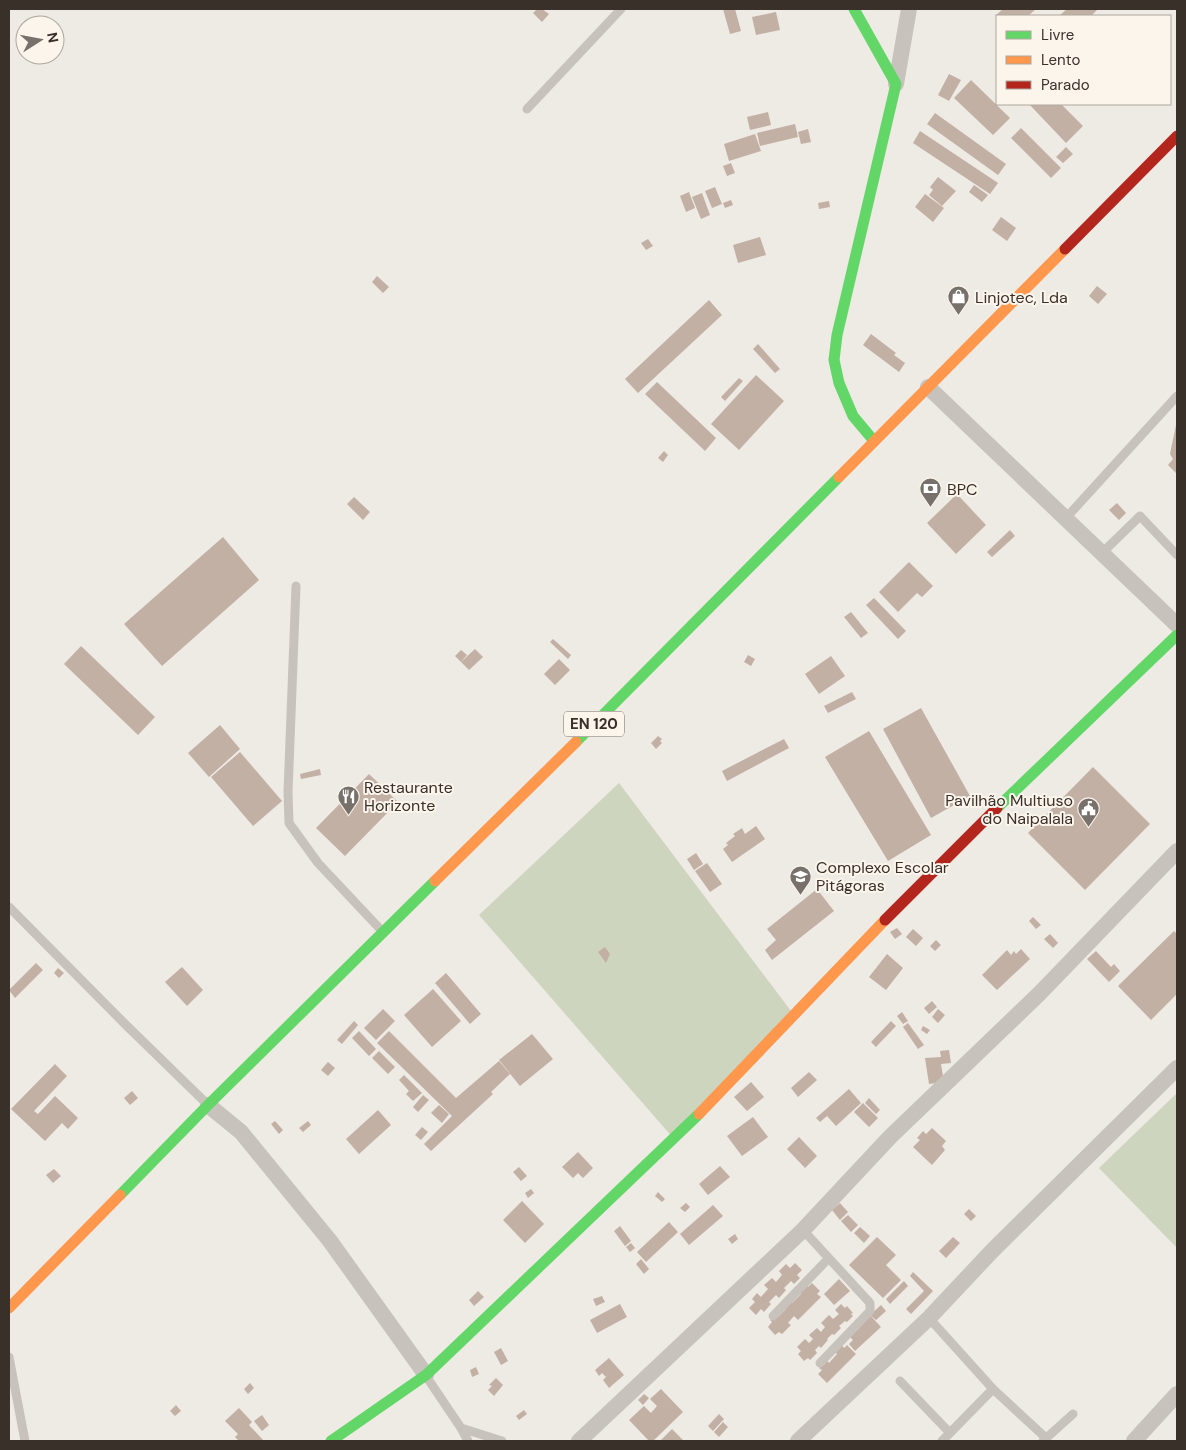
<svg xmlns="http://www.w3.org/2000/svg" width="1186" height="1450" viewBox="0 0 1186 1450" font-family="'DM Sans',sans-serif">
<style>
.green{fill:#ced5be}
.building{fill:#c3b0a5}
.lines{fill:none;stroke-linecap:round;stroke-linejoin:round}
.lane{stroke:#c8c2bc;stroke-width:9}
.street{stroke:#c8c2bc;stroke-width:16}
.fast{stroke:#63d668;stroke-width:11}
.slow{stroke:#ff974d;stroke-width:11}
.jam{stroke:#b3261e;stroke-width:11}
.labels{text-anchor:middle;stroke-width:4;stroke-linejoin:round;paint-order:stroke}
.shield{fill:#fbf5eb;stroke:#736b64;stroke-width:1}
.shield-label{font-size:15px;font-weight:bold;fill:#39302a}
.poi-label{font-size:16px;fill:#39302a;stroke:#fbf5eb;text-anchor:start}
</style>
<rect width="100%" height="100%" fill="#eeeae4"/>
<path class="green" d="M 619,783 L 794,1015 L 674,1139 L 479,915 Z
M 1177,1093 L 1177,1248 L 1099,1168 Z"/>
<path class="building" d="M 537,9 L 542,9 L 549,14 L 542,22 L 533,13 Z
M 723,9 L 735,9 L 741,31 L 730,34 Z
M 1003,9 L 1036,9 L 1028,16 L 995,16 Z
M 1067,9 L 1098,9 L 1091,16 L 1059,16 Z
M 776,12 L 780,30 L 756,35 L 752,17 Z
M 949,74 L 961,80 L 949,101 L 938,95 Z
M 971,80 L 1010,118 L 993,135 L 954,98 Z
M 1029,104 L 1061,104 L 1083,126 L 1066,143 Z
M 768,112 L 771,125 L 750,130 L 747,117 Z
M 935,113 L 1006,164 L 998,175 L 927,124 Z
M 795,124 L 798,137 L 760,146 L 757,133 Z
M 1021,128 L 1061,168 L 1051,178 L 1011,138 Z
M 808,129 L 811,142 L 801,144 L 798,132 Z
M 920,131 L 998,183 L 990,194 L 913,143 Z
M 755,134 L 761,151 L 729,161 L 724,144 Z
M 1066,147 L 1073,154 L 1063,163 L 1056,157 Z
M 731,163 L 735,173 L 727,176 L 723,166 Z
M 938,177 L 956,191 L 942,206 L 929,195 L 933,190 L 930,187 Z
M 974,185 L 988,195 L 982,202 L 969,192 Z
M 715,187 L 722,204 L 712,208 L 705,191 Z
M 689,192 L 695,208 L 686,212 L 680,196 Z
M 702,193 L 710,215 L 701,219 L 692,197 Z
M 925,194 L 944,208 L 933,222 L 915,207 Z
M 731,200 L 733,205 L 725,208 L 723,203 Z
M 829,201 L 830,207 L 819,209 L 818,203 Z
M 1001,217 L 1016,228 L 1007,241 L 992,230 Z
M 760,237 L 766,255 L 738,263 L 733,245 Z
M 648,239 L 653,246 L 646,250 L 641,243 Z
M 377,276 L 389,287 L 383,293 L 372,282 Z
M 1097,286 L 1107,294 L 1098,304 L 1089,296 Z
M 709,300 L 722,315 L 638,393 L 625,379 Z
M 871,334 L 896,353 L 894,355 L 905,363 L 899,372 L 863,345 Z
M 758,344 L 780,369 L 775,373 L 753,349 Z
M 756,375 L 784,401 L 739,450 L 711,424 Z
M 739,378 L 743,381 L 725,401 L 721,397 Z
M 657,382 L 716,438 L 705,451 L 645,394 Z
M 1176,425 L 1177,425 L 1177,474 L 1168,465 L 1173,459 L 1170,454 Z
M 664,451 L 668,455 L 663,462 L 658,458 Z
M 957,494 L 986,525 L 956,554 L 927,523 Z
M 354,497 L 370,512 L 363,520 L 347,504 Z
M 1117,503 L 1126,513 L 1119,520 L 1109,510 Z
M 1010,530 L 1015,536 L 992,557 L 987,552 Z
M 223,537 L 259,580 L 162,666 L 124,624 Z
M 909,562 L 933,586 L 922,597 L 917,593 L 898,612 L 879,592 Z
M 874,598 L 906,631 L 898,639 L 866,605 Z
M 851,612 L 868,633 L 861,638 L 844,617 Z
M 553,639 L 571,655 L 568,659 L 550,642 Z
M 81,646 L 155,717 L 138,735 L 64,664 Z
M 475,649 L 483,657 L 469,670 L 461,662 Z
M 461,650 L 467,655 L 461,662 L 455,656 Z
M 748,655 L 755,659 L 751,666 L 744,662 Z
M 831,656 L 845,676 L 819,694 L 805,674 Z
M 559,659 L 570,670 L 555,685 L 544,674 Z
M 852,692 L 856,699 L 828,713 L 824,706 Z
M 921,708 L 970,796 L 931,818 L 883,729 Z
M 220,725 L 240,749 L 209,777 L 188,753 Z
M 869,731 L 931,835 L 888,861 L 825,757 Z
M 658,736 L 662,739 L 660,741 L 662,743 L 656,749 L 651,743 Z
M 784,739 L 789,748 L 727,781 L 722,771 Z
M 240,752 L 282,801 L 253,826 L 211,777 Z
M 1093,767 L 1150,824 L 1085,890 L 1028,833 Z
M 320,769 L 321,775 L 301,779 L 300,774 Z
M 369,774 L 398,802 L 345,856 L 316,828 Z
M 756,826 L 765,839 L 732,862 L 723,849 L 728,845 L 726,843 L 735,836 L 733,834 L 742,828 L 745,834 Z
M 696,853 L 703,864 L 694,870 L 687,859 Z
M 707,863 L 722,884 L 710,892 L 695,871 Z
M 817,889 L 834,911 L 772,960 L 765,950 L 776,940 L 767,929 Z
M 1033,917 L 1041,925 L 1036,929 L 1029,921 Z
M 897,928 L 902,934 L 895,939 L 890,932 Z
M 913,929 L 923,938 L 916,946 L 906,937 Z
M 1174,931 L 1177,934 L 1177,994 L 1151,1020 L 1118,986 Z
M 1050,934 L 1058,943 L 1053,948 L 1044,939 Z
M 936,940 L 941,945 L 935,951 L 930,946 Z
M 605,947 L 610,954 L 606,963 L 598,952 Z
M 1021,949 L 1030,959 L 997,990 L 982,975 L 1007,950 L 1011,955 L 1014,951 L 1016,954 Z
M 1096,951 L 1111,967 L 1114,964 L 1120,971 L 1109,982 L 1087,959 Z
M 887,954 L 903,968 L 886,990 L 869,977 Z
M 36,963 L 43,970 L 15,998 L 9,990 Z
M 182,967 L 203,990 L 187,1006 L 165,982 Z
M 58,968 L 64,973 L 59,978 L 54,973 Z
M 446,973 L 481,1014 L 470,1024 L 435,983 Z
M 433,989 L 461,1021 L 432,1047 L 404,1015 Z
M 932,1001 L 937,1007 L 929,1014 L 924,1008 Z
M 383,1009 L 395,1021 L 376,1040 L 364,1028 Z
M 938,1009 L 945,1015 L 938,1023 L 932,1017 Z
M 902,1012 L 908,1021 L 903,1024 L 897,1016 Z
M 354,1021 L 358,1025 L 342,1044 L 337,1040 Z
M 891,1021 L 896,1026 L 876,1047 L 871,1042 Z
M 908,1023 L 924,1045 L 918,1049 L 903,1027 Z
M 923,1026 L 930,1030 L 927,1034 L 921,1030 Z
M 359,1031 L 376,1049 L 369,1056 L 352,1038 Z
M 389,1031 L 456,1098 L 499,1061 L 510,1074 L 491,1092 L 493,1094 L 431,1151 L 424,1144 L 452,1116 L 377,1043 Z
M 532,1034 L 553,1059 L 520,1086 L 499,1060 Z
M 949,1050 L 951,1063 L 941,1064 L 944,1082 L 929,1084 L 925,1058 L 941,1057 L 940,1051 Z
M 379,1051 L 395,1067 L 388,1074 L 372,1058 Z
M 328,1062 L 335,1068 L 328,1076 L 321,1070 Z
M 55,1064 L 67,1076 L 34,1111 L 38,1114 L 55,1096 L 78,1118 L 68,1129 L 62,1123 L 45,1141 L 11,1109 Z
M 809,1072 L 817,1080 L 798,1097 L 791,1088 Z
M 404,1075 L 422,1093 L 413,1101 L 406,1094 L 409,1091 L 399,1080 Z
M 751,1082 L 764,1097 L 747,1111 L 734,1097 Z
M 849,1089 L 861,1103 L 836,1126 L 827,1116 L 820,1122 L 816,1118 Z
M 132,1091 L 138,1098 L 130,1105 L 124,1098 Z
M 423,1095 L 429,1100 L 418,1112 L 413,1107 Z
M 869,1098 L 880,1110 L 876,1114 L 865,1103 Z
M 863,1103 L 878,1118 L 869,1127 L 854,1112 Z
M 439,1105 L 449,1114 L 442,1123 L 431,1113 Z
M 378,1110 L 391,1125 L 359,1154 L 346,1139 Z
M 753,1117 L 768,1137 L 742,1156 L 727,1136 Z
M 275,1121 L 283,1130 L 279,1134 L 271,1124 Z
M 308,1121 L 311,1125 L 303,1132 L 299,1128 Z
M 422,1127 L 428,1132 L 421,1140 L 415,1135 Z
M 932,1128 L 946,1141 L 942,1146 L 945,1150 L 932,1165 L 913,1147 L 920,1140 L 917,1138 L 923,1131 L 926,1134 Z
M 799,1137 L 817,1156 L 805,1168 L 787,1149 Z
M 578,1152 L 593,1168 L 583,1178 L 578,1173 L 573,1178 L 562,1167 Z
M 720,1166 L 730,1177 L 708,1195 L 699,1184 Z
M 519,1167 L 527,1176 L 521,1181 L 513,1172 Z
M 54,1169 L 61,1176 L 53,1183 L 46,1175 Z
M 531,1189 L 534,1193 L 528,1198 L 525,1193 Z
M 658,1192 L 665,1199 L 662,1202 L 655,1196 Z
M 522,1201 L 544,1224 L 525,1243 L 503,1220 Z
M 686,1203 L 690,1207 L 685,1212 L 680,1208 Z
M 840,1203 L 848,1212 L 840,1220 L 832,1210 Z
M 713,1205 L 723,1216 L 689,1245 L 680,1234 Z
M 969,1209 L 976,1216 L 971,1221 L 964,1214 Z
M 848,1215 L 858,1225 L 851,1232 L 841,1221 Z
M 669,1222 L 678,1232 L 646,1262 L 637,1252 Z
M 620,1226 L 631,1241 L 625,1246 L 614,1231 Z
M 860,1227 L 870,1236 L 864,1243 L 854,1233 Z
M 735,1234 L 738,1239 L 732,1244 L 728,1239 Z
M 877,1237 L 896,1255 L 886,1265 L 901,1280 L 883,1298 L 849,1265 Z
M 953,1237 L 960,1243 L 946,1258 L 939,1251 Z
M 631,1243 L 635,1248 L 630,1252 L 626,1247 Z
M 641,1259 L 649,1269 L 644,1274 L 636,1264 Z
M 795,1263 L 802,1270 L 797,1275 L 800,1278 L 794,1284 L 791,1281 L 784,1288 L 786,1290 L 779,1298 L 776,1295 L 769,1302 L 771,1304 L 764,1312 L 761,1309 L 756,1315 L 749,1308 L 755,1302 L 752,1299 L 757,1293 L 761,1297 L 768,1289 L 764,1285 L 772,1278 L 776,1282 L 782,1275 L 779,1271 L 786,1264 L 790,1268 Z
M 913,1272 L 933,1291 L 911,1314 L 906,1309 L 924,1291 L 910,1276 Z
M 839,1279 L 850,1291 L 834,1305 L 824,1294 Z
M 904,1281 L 908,1286 L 890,1304 L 886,1299 Z
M 812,1283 L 820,1291 L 817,1294 L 821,1297 L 798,1320 L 794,1316 L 788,1323 L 791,1325 L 782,1334 L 779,1332 L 775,1335 L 768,1327 L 772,1322 L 770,1320 L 776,1315 L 778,1317 L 786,1309 L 783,1307 L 790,1300 L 792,1303 L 801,1294 L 799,1292 L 806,1285 L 808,1287 Z
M 478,1291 L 484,1297 L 474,1306 L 469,1300 Z
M 602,1296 L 605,1302 L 596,1306 L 593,1299 Z
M 620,1304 L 627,1317 L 597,1333 L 590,1320 Z
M 841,1304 L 845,1308 L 847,1306 L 853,1313 L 851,1314 L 853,1316 L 847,1322 L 845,1321 L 839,1326 L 841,1328 L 834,1335 L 832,1334 L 827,1339 L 828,1340 L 821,1348 L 819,1346 L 815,1350 L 817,1353 L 810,1360 L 808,1358 L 804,1361 L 798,1354 L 801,1351 L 797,1347 L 805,1339 L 809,1343 L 813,1339 L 809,1335 L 817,1328 L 821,1332 L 825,1327 L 821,1323 L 829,1315 L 833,1319 L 839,1314 L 835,1310 Z
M 881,1305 L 886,1311 L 876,1320 L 870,1315 Z
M 870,1315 L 881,1327 L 855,1351 L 849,1344 L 853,1340 L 848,1335 Z
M 842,1345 L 844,1348 L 847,1345 L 856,1354 L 827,1383 L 818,1374 L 822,1370 L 819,1368 L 827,1360 L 829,1363 L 837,1354 L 835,1352 Z
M 501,1348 L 508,1361 L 501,1365 L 494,1352 Z
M 609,1358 L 624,1375 L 609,1388 L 603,1380 L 606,1377 L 602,1373 L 599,1376 L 595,1370 Z
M 476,1367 L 479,1374 L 472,1377 L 470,1370 Z
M 496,1378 L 503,1385 L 494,1396 L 488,1390 L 492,1386 L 489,1385 Z
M 250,1383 L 254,1388 L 248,1394 L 244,1389 Z
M 661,1389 L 683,1412 L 653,1441 L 649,1441 L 629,1420 L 644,1406 L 651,1413 L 657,1406 L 650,1399 Z
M 644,1394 L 649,1398 L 643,1405 L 638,1400 Z
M 176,1405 L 181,1411 L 175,1416 L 170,1411 Z
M 239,1408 L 252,1422 L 249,1425 L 264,1441 L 239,1441 L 235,1437 L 238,1434 L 225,1421 Z
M 524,1410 L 527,1414 L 519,1420 L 516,1416 Z
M 719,1414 L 724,1419 L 713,1431 L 708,1426 Z
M 262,1415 L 269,1425 L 262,1431 L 254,1421 Z
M 723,1422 L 728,1427 L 719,1437 L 714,1432 Z
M 672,1429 L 684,1441 L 660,1441 Z"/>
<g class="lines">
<path class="lane" d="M 527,109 L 621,9
M 1066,518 L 1177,396
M 1102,553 L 1140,516 L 1177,555
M 296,586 L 288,792 L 289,823 L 318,863 L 381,930
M 9,907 L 125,1024 L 206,1103
M 803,1230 L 870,1303 L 870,1311 L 820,1363
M 773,1316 L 828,1259
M 929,1318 L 993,1389 L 1046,1438
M 9,1357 L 25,1441
M 426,1376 L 461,1428 L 468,1441
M 900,1381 L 950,1433
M 461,1428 L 502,1441
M 942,1441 L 993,1389
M 1043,1441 L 1073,1414"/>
<path class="street" d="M 896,84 L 909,9
M 928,387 L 1177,625
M 208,1105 L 241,1132 L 330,1241 L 426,1375
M 579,1441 L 803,1230 L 890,1137 L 1039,994 L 1177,851
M 798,1441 L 929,1318 L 992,1251 L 1177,1068
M 1134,1441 L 1177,1394"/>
<path class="fast" d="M 854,9 L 896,84 L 837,335 L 834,360 L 839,383 L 853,416 L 874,441
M 576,742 L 839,477
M 997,808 L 1177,635
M 120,1195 L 208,1105 L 435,881
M 331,1441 L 426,1375 L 699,1114"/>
<path class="slow" d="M 839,477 L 1065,249
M 435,881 L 576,742
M 699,1114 L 885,920
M 9,1308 L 120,1195"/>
<path class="jam" d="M 1065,249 L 1177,136
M 885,920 L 997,808"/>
</g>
<defs>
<symbol id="shop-pin" viewBox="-11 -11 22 30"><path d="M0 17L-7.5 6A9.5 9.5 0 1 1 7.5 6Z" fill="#78716b" stroke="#fbf5eb"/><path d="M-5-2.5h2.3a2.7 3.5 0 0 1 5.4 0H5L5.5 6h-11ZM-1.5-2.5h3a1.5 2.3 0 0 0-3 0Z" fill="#fff"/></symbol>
<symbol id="bank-pin" viewBox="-11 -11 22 30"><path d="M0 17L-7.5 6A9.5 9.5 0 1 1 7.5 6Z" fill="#78716b" stroke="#fbf5eb"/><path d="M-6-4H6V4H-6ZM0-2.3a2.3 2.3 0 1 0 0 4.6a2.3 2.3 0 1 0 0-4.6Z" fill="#fff"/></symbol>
<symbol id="restaurant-pin" viewBox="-11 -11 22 30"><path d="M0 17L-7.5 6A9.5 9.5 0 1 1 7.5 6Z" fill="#78716b" stroke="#fbf5eb"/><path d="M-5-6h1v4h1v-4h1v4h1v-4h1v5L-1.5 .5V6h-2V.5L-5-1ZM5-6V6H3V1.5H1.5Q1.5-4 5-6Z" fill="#fff"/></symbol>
<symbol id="civic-pin" viewBox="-11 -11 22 30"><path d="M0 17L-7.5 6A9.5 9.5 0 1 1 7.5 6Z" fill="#78716b" stroke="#fbf5eb"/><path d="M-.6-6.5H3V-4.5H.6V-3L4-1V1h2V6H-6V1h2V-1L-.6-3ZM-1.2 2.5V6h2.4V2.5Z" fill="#fff"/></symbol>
<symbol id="school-pin" viewBox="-11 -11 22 30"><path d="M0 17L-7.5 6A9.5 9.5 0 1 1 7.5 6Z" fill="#78716b" stroke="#fbf5eb"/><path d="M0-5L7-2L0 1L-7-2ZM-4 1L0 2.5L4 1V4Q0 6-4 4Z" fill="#fff"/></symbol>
</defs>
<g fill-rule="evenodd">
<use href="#shop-pin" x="946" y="284" width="25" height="34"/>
<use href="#bank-pin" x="918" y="476" width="25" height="34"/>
<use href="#restaurant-pin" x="336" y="784" width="25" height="34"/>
<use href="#civic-pin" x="1076" y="796" width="25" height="34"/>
<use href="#school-pin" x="788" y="864" width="25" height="34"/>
</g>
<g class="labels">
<rect class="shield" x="564" y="711.5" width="60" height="25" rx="4"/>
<g class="shield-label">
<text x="594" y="729">EN 120</text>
</g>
<g class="poi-label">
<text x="975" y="303">Linjotec, Lda</text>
<text x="947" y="495">BPC</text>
<text x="364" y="793">Restaurante<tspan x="364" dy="18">Horizonte</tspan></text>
<text x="1073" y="806" text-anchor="end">Pavilhão Multiuso<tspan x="1073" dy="18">do Naipalala</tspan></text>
<text x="816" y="873">Complexo Escolar<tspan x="816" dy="18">Pitágoras</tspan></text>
</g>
</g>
<rect width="1186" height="1450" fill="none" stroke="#39302a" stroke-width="20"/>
<rect x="996" y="15" width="175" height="90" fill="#fbf5eb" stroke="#ada69e"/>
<rect x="1006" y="31" width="25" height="8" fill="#63d668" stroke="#ada69e"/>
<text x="1041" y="40" font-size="15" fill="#39302a">Livre</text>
<rect x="1006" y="56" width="25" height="8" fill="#ff974d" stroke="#ada69e"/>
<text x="1041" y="65" font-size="15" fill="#39302a">Lento</text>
<rect x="1006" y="81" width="25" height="8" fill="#b3261e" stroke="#ada69e"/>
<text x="1041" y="90" font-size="15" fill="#39302a">Parado</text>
<g transform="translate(40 40) rotate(79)"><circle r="24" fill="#fbf5eb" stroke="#ada69e"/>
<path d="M0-4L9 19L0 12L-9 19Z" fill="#78716b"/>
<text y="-8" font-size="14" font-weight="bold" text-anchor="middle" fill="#39302a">N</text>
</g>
</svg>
